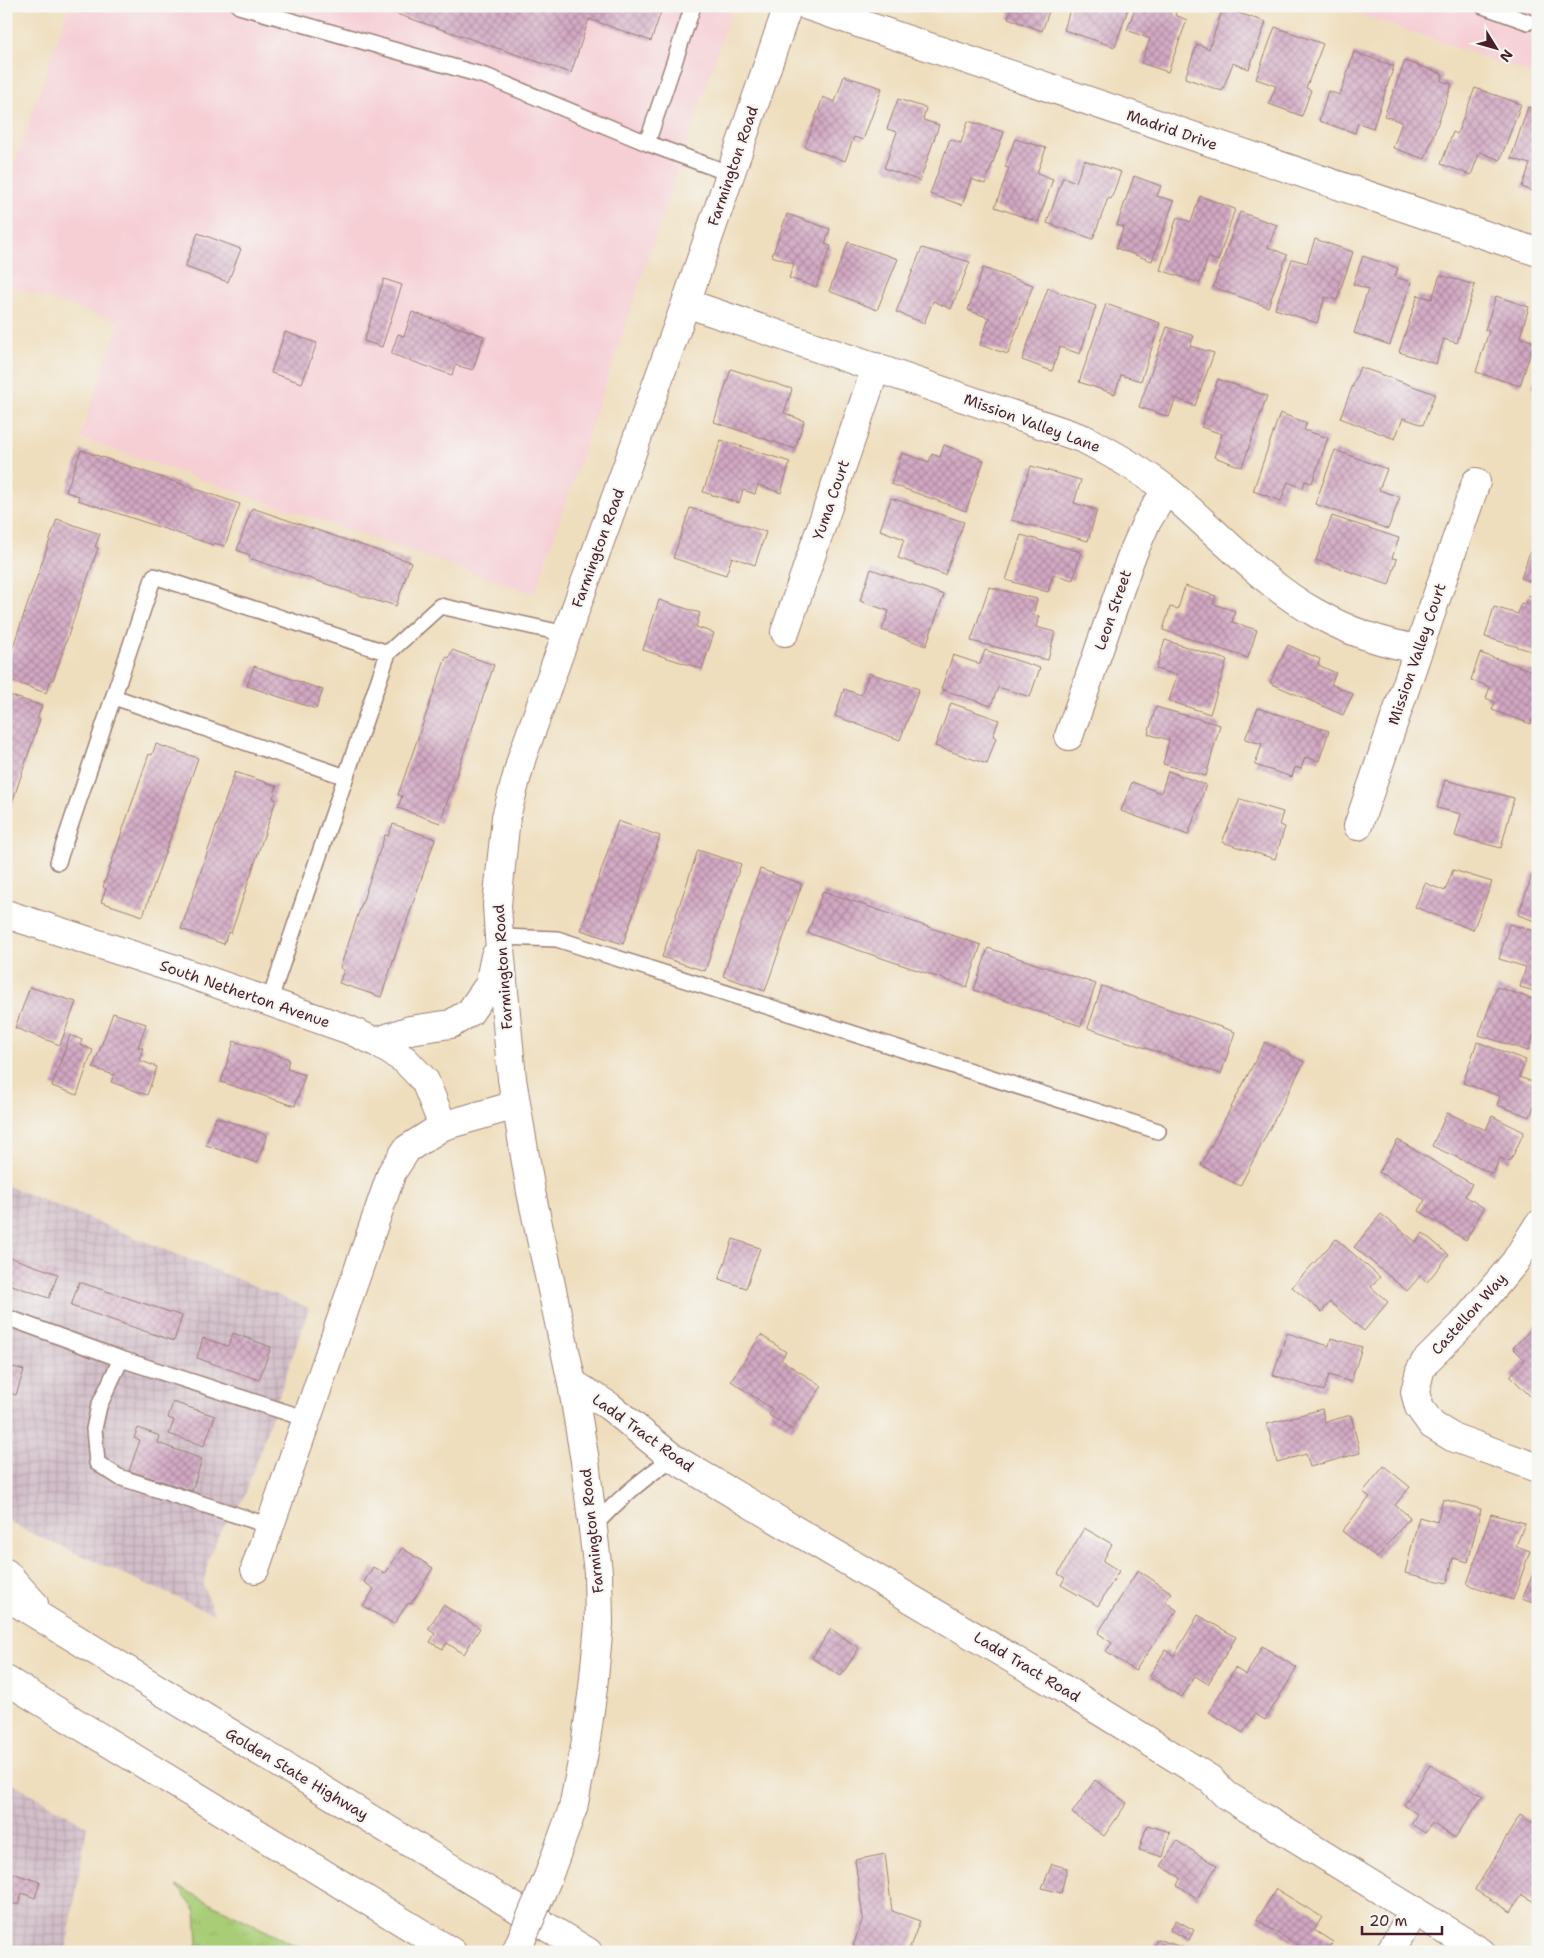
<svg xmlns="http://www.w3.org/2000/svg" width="1544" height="1958" viewBox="0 0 1544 1958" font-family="'Shantell Sans',sans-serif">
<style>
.built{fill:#f6cfd5}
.industrial{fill:url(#industrial-grid)}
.grass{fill:url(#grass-tufts);stroke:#7a7650}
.building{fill:url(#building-cross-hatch)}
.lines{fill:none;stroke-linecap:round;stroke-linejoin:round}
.lane-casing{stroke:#9c7e74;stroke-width:18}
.street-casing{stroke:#9c7e74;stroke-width:30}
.secondary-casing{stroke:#9c7e74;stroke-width:30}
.highway-casing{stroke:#9c7e74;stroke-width:30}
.lane{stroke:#fff;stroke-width:15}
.street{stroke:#fff;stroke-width:28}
.secondary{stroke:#fff;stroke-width:28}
.highway{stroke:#fff;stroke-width:28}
.secondary-bridge-casing{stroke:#9c7e74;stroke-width:30;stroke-linecap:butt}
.secondary-bridge{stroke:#fff;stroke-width:28}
.labels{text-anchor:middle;stroke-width:4.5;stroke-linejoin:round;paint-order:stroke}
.street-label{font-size:15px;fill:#4a1f2b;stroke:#f6f6f2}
</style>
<defs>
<pattern id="industrial-grid" width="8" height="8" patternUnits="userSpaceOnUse" patternTransform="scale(1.25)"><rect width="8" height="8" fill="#d1bdc8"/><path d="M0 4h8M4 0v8" fill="none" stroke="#b5a2ac"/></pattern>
<pattern id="grass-tufts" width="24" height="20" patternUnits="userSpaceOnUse" patternTransform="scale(1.25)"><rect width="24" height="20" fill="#a9cd76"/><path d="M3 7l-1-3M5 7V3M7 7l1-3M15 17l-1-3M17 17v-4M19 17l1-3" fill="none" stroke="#93b066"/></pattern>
<pattern id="building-cross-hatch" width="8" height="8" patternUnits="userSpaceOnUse" patternTransform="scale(1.25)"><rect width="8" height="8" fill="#d2a8c3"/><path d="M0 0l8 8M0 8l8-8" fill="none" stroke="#ac889f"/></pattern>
</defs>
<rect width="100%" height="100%" fill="#f6f6f2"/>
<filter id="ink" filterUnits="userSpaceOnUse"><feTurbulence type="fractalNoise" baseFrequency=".02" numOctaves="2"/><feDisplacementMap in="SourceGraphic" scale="10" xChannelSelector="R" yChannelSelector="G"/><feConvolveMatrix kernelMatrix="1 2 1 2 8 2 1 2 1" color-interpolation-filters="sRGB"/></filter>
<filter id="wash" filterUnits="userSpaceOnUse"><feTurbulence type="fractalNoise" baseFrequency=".0096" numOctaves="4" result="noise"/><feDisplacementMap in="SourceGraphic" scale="20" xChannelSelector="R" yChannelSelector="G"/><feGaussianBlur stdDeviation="1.12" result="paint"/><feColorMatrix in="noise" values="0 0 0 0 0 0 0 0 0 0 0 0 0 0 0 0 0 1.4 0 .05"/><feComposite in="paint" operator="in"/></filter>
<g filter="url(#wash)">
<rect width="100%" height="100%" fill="#efdebd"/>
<path class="built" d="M 69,6 L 733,6 L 535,594 L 80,438 L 119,322 L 6,285 L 6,189 Z
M 1336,6 L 1538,6 L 1538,76 Z"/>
<path class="industrial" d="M 6,1185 L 309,1308 L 244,1498 L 220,1532 L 209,1557 L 203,1586 L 214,1614 L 22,1529 L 6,1519 Z
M 6,1779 L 87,1826 L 66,1952 L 6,1952 Z"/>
<path class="grass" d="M 177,1886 L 308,1952 L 194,1952 L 198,1943 L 196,1911 Z"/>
<g id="blocks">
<path class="building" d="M 663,6 L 651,41 L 589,19 L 571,73 L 376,7 Z
M 1012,6 L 1051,6 L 1042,31 L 1008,18 Z
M 1071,6 L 1129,6 L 1115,47 L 1064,30 Z
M 1136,6 L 1178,6 L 1175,15 L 1187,20 L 1168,72 L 1141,63 L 1150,39 L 1127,30 Z
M 1223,8 L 1266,22 L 1249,69 L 1233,63 L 1222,91 L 1185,78 L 1197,44 L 1209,49 Z
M 1275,27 L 1323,44 L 1306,88 L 1311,90 L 1302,116 L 1269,104 L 1276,86 L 1256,79 Z
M 1354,52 L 1394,66 L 1373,128 L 1358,123 L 1355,133 L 1319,121 L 1328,91 L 1340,95 Z
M 1405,61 L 1443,74 L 1441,81 L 1452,84 L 1425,159 L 1393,148 L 1402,122 L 1384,116 Z
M 844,76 L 882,88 L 863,140 L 854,137 L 845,161 L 805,147 L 823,97 L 835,102 Z
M 1475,88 L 1521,104 L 1500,160 L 1480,152 L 1471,175 L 1441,164 L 1453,132 L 1457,134 Z
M 898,99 L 926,108 L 923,120 L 939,125 L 920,181 L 884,168 L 897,132 L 887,129 Z
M 1528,107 L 1538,110 L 1538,193 L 1522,187 L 1530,164 L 1511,158 Z
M 968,121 L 1004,132 L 985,184 L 971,179 L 962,205 L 930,194 L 950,139 L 961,143 Z
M 1015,139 L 1046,148 L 1037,173 L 1053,179 L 1038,222 L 995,207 L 1009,168 L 1005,167 Z
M 1084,160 L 1121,172 L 1111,199 L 1108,198 L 1093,239 L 1047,223 L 1063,177 L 1076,182 Z
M 1134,176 L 1161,186 L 1157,196 L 1174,201 L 1152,261 L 1116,248 L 1124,227 L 1117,225 Z
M 1200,196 L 1235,209 L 1218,261 L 1208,257 L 1200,283 L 1160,270 L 1177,217 L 1191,222 Z
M 1240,212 L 1277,225 L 1268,247 L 1287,255 L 1268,307 L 1213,287 Z
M 787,214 L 830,229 L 825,244 L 831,246 L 816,287 L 789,278 L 794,264 L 772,256 Z
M 198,233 L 241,249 L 228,282 L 185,267 Z
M 1315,239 L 1353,252 L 1337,300 L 1325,297 L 1317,323 L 1275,309 L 1292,259 L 1307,263 Z
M 848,242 L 898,259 L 877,310 L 829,291 Z
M 922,248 L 970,262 L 951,309 L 933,301 L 924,323 L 896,312 Z
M 1363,256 L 1398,268 L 1395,277 L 1411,282 L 1390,345 L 1354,333 L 1368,289 L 1353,284 Z
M 983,268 L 1033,285 L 1008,354 L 980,345 L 989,318 L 968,310 Z
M 1440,275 L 1475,285 L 1457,343 L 1444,339 L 1436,364 L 1399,352 L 1418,295 L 1432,299 Z
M 384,279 L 402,285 L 382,347 L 364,341 Z
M 1048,288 L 1096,306 L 1080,354 L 1060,347 L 1052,371 L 1022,360 Z
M 1496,296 L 1529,307 L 1520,337 L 1534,342 L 1520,386 L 1476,372 L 1489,331 L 1485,330 Z
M 1106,304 L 1160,323 L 1141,381 L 1121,375 L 1115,394 L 1079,382 Z
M 412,312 L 484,336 L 473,370 L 455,365 L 452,375 L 391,354 L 398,334 L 404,336 Z
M 1167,327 L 1194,336 L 1190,346 L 1214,353 L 1195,406 L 1176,398 L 1169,417 L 1139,407 Z
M 285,332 L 317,343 L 302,383 L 271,373 Z
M 1360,367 L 1435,394 L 1423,425 L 1403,418 L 1395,439 L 1340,418 Z
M 731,369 L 792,389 L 784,413 L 804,421 L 795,449 L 714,422 Z
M 1538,370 L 1538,389 L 1532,387 Z
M 1218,379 L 1267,396 L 1242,467 L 1214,457 L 1222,434 L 1201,427 Z
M 1280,413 L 1307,423 L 1304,430 L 1328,438 L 1312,483 L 1305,481 L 1303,488 L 1288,482 L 1281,501 L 1253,491 Z
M 721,440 L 790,462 L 781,493 L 758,485 L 755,494 L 743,490 L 739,503 L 703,492 Z
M 944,445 L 984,460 L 966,511 L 891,484 L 902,453 L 929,462 L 932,454 L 940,457 Z
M 81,450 L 240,504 L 225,546 L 214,543 L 213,545 L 78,500 L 79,496 L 66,492 Z
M 1335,450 L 1387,469 L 1379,490 L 1400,497 L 1388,529 L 1315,504 Z
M 1031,466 L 1081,480 L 1074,503 L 1097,510 L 1088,541 L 1011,520 Z
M 891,498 L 964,522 L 945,575 L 898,558 L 904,539 L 880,530 Z
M 252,508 L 411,562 L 396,606 L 384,602 L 383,603 L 249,558 L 250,555 L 237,550 Z
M 690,508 L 766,532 L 755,565 L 732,557 L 726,575 L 673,558 Z
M 1332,516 L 1399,538 L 1392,558 L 1397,559 L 1389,585 L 1316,560 Z
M 57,519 L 100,534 L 95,547 L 98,548 L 53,680 L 51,680 L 46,693 L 6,679 L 6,667 Z
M 1021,535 L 1081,552 L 1073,580 L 1053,574 L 1048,592 L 1006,580 Z
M 1530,552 L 1538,554 L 1538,584 L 1521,578 Z
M 871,569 L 944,595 L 926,646 L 882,630 L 889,611 L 860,601 Z
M 1185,586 L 1216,596 L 1213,604 L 1235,611 L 1232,622 L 1257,630 L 1248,658 L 1163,630 L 1170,607 L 1178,609 Z
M 989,587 L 1037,599 L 1033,615 L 1039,616 L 1036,627 L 1055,632 L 1048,660 L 971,641 Z
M 1528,595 L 1538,598 L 1538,653 L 1485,637 L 1494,607 L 1518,614 L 1521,603 L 1525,604 Z
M 659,600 L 700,613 L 696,627 L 714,633 L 702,669 L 643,650 Z
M 1165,640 L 1227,660 L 1210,714 L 1169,701 L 1177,675 L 1156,669 Z
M 1288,645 L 1320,659 L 1318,665 L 1336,673 L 1331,684 L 1353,694 L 1343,715 L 1270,683 Z
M 452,650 L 494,665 L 440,823 L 398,808 L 402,796 L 398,795 L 446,657 L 449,658 Z
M 985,650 L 1040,668 L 1030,697 L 998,687 L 991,706 L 941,689 L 953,655 L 980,664 Z
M 1480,653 L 1538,673 L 1538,704 L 1531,724 L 1492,710 L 1495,702 L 1486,698 L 1490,687 L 1471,680 Z
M 254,666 L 323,690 L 316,709 L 247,686 Z
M 869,673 L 919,689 L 900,740 L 835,716 L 844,689 L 861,695 Z
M 6,694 L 42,706 L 37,719 L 40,719 L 7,818 Z
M 951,703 L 999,720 L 993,736 L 996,738 L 987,764 L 935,746 Z
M 1156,707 L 1220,725 L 1206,776 L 1163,764 L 1169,740 L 1148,734 Z
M 1258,708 L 1329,731 L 1319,761 L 1305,757 L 1301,769 L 1295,767 L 1292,777 L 1255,765 L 1262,744 L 1245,739 Z
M 156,744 L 198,758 L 143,916 L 101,902 L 106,889 L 103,887 L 149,754 L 152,755 Z
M 1168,771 L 1206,785 L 1188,835 L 1121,811 L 1132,782 L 1161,793 Z
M 235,772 L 277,786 L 273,798 L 276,800 L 231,933 L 228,932 L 224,944 L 181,929 Z
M 1445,780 L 1514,798 L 1501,848 L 1455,836 L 1461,814 L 1437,808 Z
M 1240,799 L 1283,812 L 1279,825 L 1285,827 L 1275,859 L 1222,842 Z
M 618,821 L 660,836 L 623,944 L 581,930 Z
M 393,824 L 435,839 L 381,997 L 339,983 L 344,970 L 340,968 L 385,835 L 388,836 Z
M 698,850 L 741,864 L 705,971 L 662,957 Z
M 760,869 L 802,884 L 765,991 L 723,976 Z
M 1453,870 L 1492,882 L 1473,930 L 1415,907 L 1425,883 L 1445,891 Z
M 1533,873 L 1538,875 L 1538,922 L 1518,915 Z
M 823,891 L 981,945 L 967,987 L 808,933 Z
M 1509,924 L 1538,932 L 1538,992 L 1520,987 L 1526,967 L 1499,959 Z
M 988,948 L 1096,984 L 1081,1026 L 974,990 Z
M 1102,986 L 1235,1032 L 1221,1074 L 1088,1028 Z
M 30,987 L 76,1002 L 60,1045 L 15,1028 Z
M 1497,987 L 1538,1001 L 1538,1036 L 1534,1034 L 1528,1051 L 1479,1035 Z
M 113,1013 L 146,1024 L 138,1047 L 143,1048 L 139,1060 L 157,1067 L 147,1095 L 111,1082 L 114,1075 L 93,1068 Z
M 70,1035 L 82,1040 L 80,1045 L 93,1050 L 77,1095 L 52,1086 Z
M 234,1041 L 289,1059 L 287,1069 L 305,1075 L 295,1106 L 221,1082 Z
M 1265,1042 L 1304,1062 L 1240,1186 L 1201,1165 Z
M 1477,1042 L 1526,1060 L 1519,1077 L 1538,1084 L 1538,1096 L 1530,1117 L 1497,1105 L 1500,1096 L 1463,1083 Z
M 1447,1113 L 1486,1130 L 1492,1116 L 1524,1132 L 1510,1162 L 1500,1158 L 1493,1174 L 1432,1146 Z
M 216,1117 L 267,1135 L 257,1163 L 206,1145 Z
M 1398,1140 L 1472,1184 L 1465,1196 L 1484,1208 L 1466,1240 L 1419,1211 L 1425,1200 L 1379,1172 Z
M 1381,1214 L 1416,1242 L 1423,1233 L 1449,1255 L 1427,1282 L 1420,1276 L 1407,1291 L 1354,1247 Z
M 733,1239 L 760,1248 L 746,1288 L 719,1279 Z
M 1336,1239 L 1380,1277 L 1371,1287 L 1388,1302 L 1364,1331 L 1330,1302 L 1322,1312 L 1292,1287 Z
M 6,1256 L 58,1274 L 49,1298 L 6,1283 Z
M 79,1282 L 182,1316 L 174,1341 L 71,1306 Z
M 1538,1322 L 1538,1400 L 1536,1402 L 1510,1376 L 1525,1360 L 1513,1348 Z
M 233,1333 L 271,1347 L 259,1380 L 197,1358 L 203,1338 L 228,1346 Z
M 1287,1333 L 1329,1346 L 1331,1338 L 1362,1347 L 1351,1382 L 1329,1375 L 1324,1391 L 1273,1375 Z
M 761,1335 L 786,1352 L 781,1360 L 822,1386 L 792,1430 L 769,1415 L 772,1409 L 731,1381 Z
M 6,1365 L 24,1370 L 16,1395 L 6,1392 Z
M 173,1402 L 215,1416 L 204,1446 L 169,1434 L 174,1420 L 168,1418 Z
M 1322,1409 L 1325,1422 L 1351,1415 L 1360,1453 L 1310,1467 L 1306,1454 L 1277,1462 L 1267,1424 Z
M 138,1428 L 160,1436 L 158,1443 L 202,1459 L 192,1491 L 129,1471 L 140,1440 L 134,1438 Z
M 1384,1466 L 1410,1487 L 1395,1505 L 1410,1517 L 1377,1558 L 1342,1531 L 1370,1497 L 1363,1492 Z
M 1443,1499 L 1481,1509 L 1468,1562 L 1453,1558 L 1447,1583 L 1405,1573 L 1419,1517 L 1437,1522 Z
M 1491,1514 L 1525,1523 L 1516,1546 L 1530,1551 L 1513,1600 L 1467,1584 Z
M 1084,1528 L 1112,1544 L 1103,1561 L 1119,1571 L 1098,1606 L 1061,1585 L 1065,1578 L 1058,1574 Z
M 402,1548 L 433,1568 L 411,1604 L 408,1603 L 394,1624 L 363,1606 L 374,1589 L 364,1582 L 373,1567 L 385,1574 Z
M 1538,1563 L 1538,1605 L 1522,1599 Z
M 1138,1570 L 1172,1593 L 1165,1602 L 1177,1610 L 1135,1671 L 1106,1651 L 1112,1643 L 1098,1633 Z
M 443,1605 L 480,1628 L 464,1654 L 447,1643 L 443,1649 L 430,1642 L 435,1634 L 428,1629 Z
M 1198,1615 L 1236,1637 L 1208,1684 L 1195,1676 L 1182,1697 L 1149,1677 L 1165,1650 L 1174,1656 Z
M 831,1629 L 859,1648 L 841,1676 L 812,1658 Z
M 1262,1646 L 1297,1668 L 1265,1720 L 1255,1714 L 1243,1733 L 1209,1712 L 1235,1668 L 1246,1675 Z
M 1430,1765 L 1483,1796 L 1455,1838 L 1432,1823 L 1425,1833 L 1411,1824 L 1417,1814 L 1404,1805 Z
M 1095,1780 L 1127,1803 L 1104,1836 L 1072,1813 Z
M 1520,1815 L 1538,1826 L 1538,1904 L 1522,1895 L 1511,1912 L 1475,1890 Z
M 1147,1825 L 1170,1832 L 1163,1857 L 1139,1850 Z
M 1177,1841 L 1217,1866 L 1197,1898 L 1177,1885 L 1181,1878 L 1161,1866 Z
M 885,1854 L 892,1911 L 920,1921 L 908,1952 L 867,1952 L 853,1946 L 863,1918 L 855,1860 Z
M 1052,1864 L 1067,1868 L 1061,1893 L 1042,1888 Z
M 6,1871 L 40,1882 L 35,1898 L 22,1893 L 18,1905 L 6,1901 Z
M 1276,1889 L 1322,1917 L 1314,1930 L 1333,1942 L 1327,1952 L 1297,1952 L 1300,1947 L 1257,1920 Z
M 1176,1920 L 1194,1930 L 1189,1940 L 1170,1930 Z
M 1157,1939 L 1194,1951 L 1194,1952 L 1152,1952 Z"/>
</g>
</g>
<g filter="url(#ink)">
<use href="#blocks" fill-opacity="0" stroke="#9c7e74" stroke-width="1"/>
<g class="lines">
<defs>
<path id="lane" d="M 239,6 L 488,77 L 647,143 L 731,174
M 1483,6 L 1528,22
M 647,143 L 693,6
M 114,697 L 346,777
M 58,862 L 154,576 L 388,653
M 499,937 L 557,939 L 1158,1131
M 269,1002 L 388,653 L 440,606 L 566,634
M 6,1317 L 121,1359 L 307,1419
M 121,1359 L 99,1406 L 94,1429 L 97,1463 L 119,1477 L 270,1526
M 593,1527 C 618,1499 642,1479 673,1458"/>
<path id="street" d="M 808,6 L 1509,243 L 1538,252
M 686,303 L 1084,439 C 1113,454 1142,470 1168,491 C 1215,530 1263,584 1316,613 C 1349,632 1383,643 1419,649
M 785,632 L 876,367
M 1069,736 L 1130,560 L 1146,523 L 1166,490
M 1358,826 L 1476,482
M 6,914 L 172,968 L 347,1029 L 376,1042 L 405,1060 L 425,1081 L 443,1126
M 1538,1225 L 1515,1262 L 1463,1324 L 1425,1362 L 1420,1371 L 1415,1392 L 1419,1407 L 1432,1425 L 1452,1437 L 1538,1468
M 572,1383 L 609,1406 L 673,1458 L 1077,1697 L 1210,1779 L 1226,1795 L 1481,1952
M 255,1569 L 392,1172 L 407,1149 L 443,1126 L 516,1105
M 1390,1952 L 1414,1910"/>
<path id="secondary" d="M 376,1042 L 410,1030 L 451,1024 L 470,1012 L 489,985 L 495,956
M 573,1808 L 585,1747 L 593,1688 L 599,1624 L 598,1572 L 585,1461 L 572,1383 L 531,1192 L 512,1079 L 499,937 L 497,905 L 506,817 L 522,757 L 686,303 L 788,6"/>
<path id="highway" d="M 6,1573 L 34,1604
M 6,1596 L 588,1952
M 6,1680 L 452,1952"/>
</defs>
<use href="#lane" class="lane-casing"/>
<use href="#street" class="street-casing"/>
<use href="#secondary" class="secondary-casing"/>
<use href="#highway" class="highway-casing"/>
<use href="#lane" class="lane"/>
<use href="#street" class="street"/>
<use href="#secondary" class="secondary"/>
<use href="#highway" class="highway"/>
<defs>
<path id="secondary-bridge" d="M 516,1952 L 548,1877 L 573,1808"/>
</defs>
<use href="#secondary-bridge" class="secondary-bridge-casing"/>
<use href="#secondary-bridge" class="secondary-bridge"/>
</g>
</g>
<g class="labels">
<g class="street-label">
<text transform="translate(1172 130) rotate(19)" y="5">Madrid Drive</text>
<text transform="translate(733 166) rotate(-71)" y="5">Farmington Road</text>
<text transform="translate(1032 423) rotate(20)" y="5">Mission Valley Lane</text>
<text transform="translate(831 500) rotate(-71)" y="5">Yuma Court</text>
<text transform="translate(598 548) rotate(-70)" y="5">Farmington Road</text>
<text transform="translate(1113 610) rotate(-71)" y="5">Leon Street</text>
<text transform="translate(1417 654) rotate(-71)" y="5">Mission Valley Court</text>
<text transform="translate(503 967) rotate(-94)" y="5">Farmington Road</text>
<text transform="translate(245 994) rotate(19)" y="5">South Netherton Avenue</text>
<text transform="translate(1469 1314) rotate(-48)" y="5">Castellon Way</text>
<text transform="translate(643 1433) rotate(36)" y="5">Ladd Tract Road</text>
<text transform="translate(592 1531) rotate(-96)" y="5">Farmington Road</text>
<text transform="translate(1027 1667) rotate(31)" y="5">Ladd Tract Road</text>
<text transform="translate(297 1774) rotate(31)" y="5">Golden State Highway</text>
</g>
</g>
<rect width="1544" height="1958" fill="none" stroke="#f6f6f2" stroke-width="25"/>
<g transform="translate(1496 48) rotate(127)" stroke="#f6f6f2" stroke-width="4" paint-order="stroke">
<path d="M0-4L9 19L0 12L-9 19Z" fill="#4a1f2b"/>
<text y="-8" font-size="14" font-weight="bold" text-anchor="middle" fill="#4a1f2b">N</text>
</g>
<path d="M1362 1926v8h80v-8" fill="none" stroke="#4a1f2b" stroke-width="2.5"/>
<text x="1369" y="1926" font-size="15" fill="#4a1f2b" stroke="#f6f6f2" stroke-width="4" paint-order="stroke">20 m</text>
</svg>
